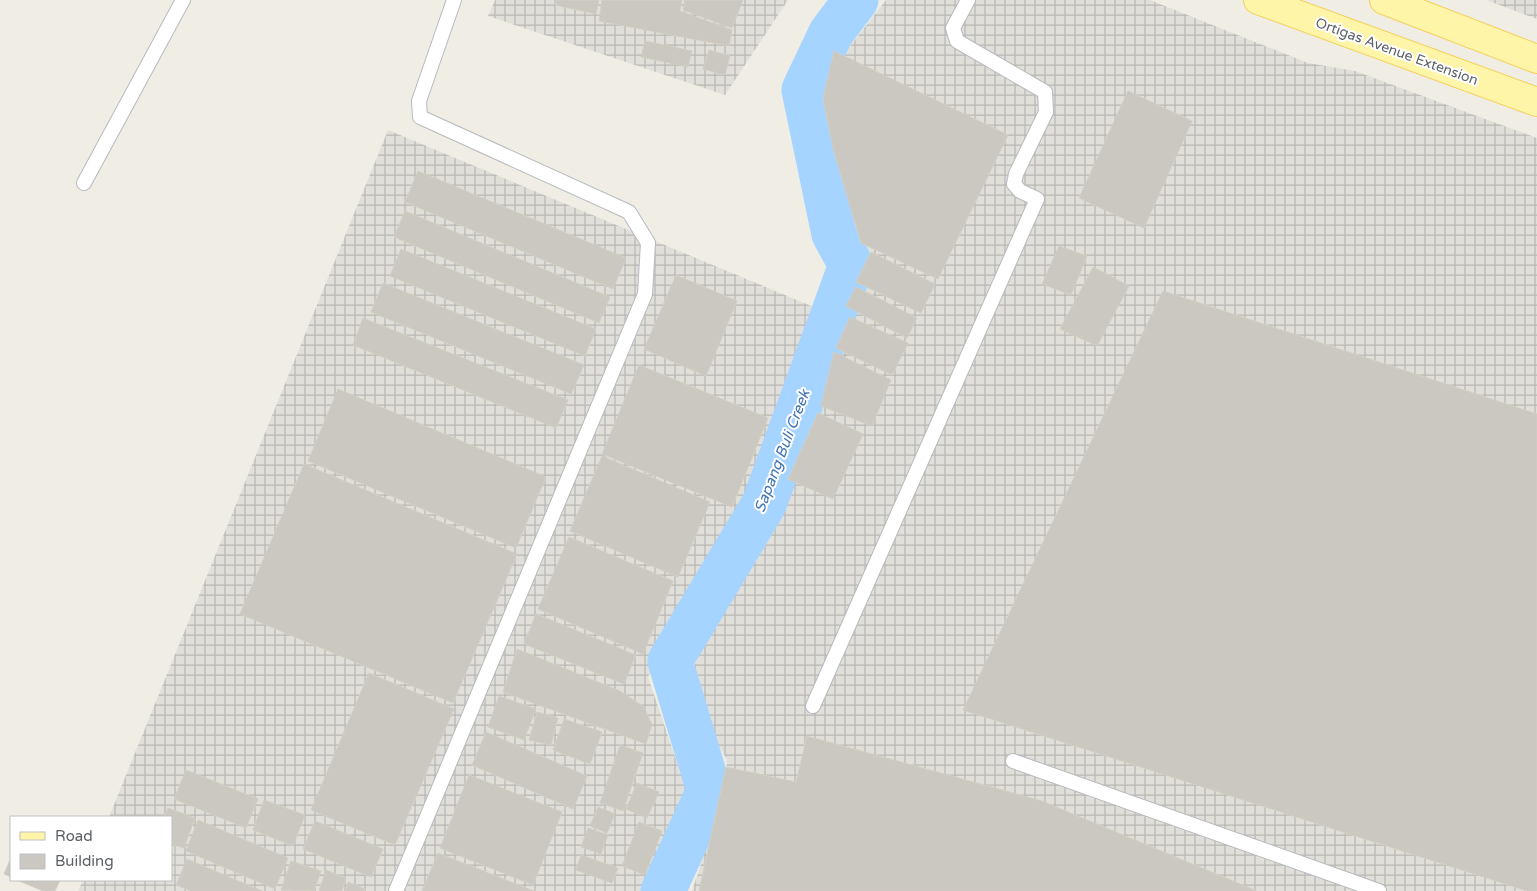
<svg xmlns="http://www.w3.org/2000/svg" width="1537" height="891" viewBox="0 0 1537 891" font-family="'Varela Round',sans-serif">
<style>
.industrial{fill:url(#industrial-grid)}
.lines{fill:none;stroke-linecap:round;stroke-linejoin:round}
.river{stroke:#a4d4ff;stroke-width:45}
.building{fill:#cac8c1;stroke:#d4cfc2}
.service-casing{stroke:#b7babe;stroke-width:16}
.primary-casing{stroke:#f4cf58;stroke-width:30}
.service{stroke:#fff;stroke-width:14}
.primary{stroke:#fff5a9;stroke-width:28}
.labels{text-anchor:middle;stroke-width:4;stroke-linejoin:round;paint-order:stroke}
.street-label{font-size:14px;fill:#5c6065;stroke:#fff}
.water-label{font-size:15px;font-style:italic;fill:#3e73b4;stroke:#fff}
</style>
<defs>
<pattern id="industrial-grid" width="8" height="8" patternUnits="userSpaceOnUse" patternTransform="scale(1.25)"><rect width="8" height="8" fill="#e0dfd9"/><path d="M0 4h8M4 0v8" fill="none" stroke="#b9b8b4"/></pattern>
</defs>
<rect width="100%" height="100%" fill="#efede4"/>
<path class="industrial" d="M 495,0 L 788,0 L 725,95 L 488,16 Z
M 886,0 L 1150,0 L 1308,63 L 1355,71 L 1537,138 L 1537,891 L 692,891 L 728,781 L 726,758 L 686,689 L 710,625 L 763,519 L 868,260 L 862,230 L 838,175 L 829,114 L 832,69 Z
M 1486,0 L 1537,0 L 1537,19 Z
M 388,130 L 821,310 L 741,503 L 648,677 L 691,804 L 654,891 L 78,891 L 83,880 L 171,880 L 171,817 L 109,817 Z"/>
<g class="lines">
<path class="river" d="M 663,891 L 709,790 L 670,661 L 764,504 L 851,265 L 834,234 L 804,90 L 831,33 L 856,0"/>
</g>
<path class="building" d="M 556,0 L 599,0 L 596,14 L 555,5 Z
M 602,0 L 682,0 L 680,11 L 732,30 L 729,46 L 599,21 Z
M 686,0 L 743,0 L 732,28 L 683,10 Z
M 645,41 L 692,51 L 688,67 L 641,57 Z
M 709,50 L 730,56 L 725,75 L 703,69 Z
M 834,51 L 1008,135 L 938,279 L 861,243 L 834,152 L 823,99 Z
M 1128,91 L 1192,121 L 1144,228 L 1079,198 Z
M 418,171 L 626,258 L 613,289 L 405,202 Z
M 405,211 L 610,297 L 599,323 L 394,237 Z
M 1059,246 L 1087,256 L 1071,295 L 1042,284 Z
M 401,249 L 596,329 L 585,356 L 390,276 Z
M 871,252 L 935,284 L 921,313 L 856,282 Z
M 1093,267 L 1129,286 L 1097,346 L 1060,329 Z
M 676,275 L 737,301 L 706,376 L 644,349 Z
M 383,283 L 584,365 L 571,394 L 371,312 Z
M 856,287 L 917,318 L 907,338 L 846,306 Z
M 1163,291 L 1537,414 L 1537,891 L 1527,891 L 963,710 Z
M 850,317 L 908,343 L 892,375 L 836,348 Z
M 363,318 L 568,400 L 556,428 L 353,345 Z
M 834,352 L 891,380 L 872,426 L 821,406 Z
M 639,365 L 768,418 L 732,507 L 602,454 Z
M 338,389 L 546,477 L 516,548 L 308,461 Z
M 818,413 L 863,434 L 833,499 L 788,479 Z
M 602,456 L 710,502 L 678,577 L 570,531 Z
M 304,464 L 517,554 L 453,703 L 240,614 Z
M 569,537 L 673,581 L 643,654 L 538,609 Z
M 536,614 L 636,655 L 624,684 L 524,644 Z
M 517,649 L 620,691 L 644,707 L 652,725 L 646,744 L 503,692 Z
M 369,673 L 454,709 L 395,845 L 311,810 Z
M 499,696 L 536,709 L 524,740 L 488,727 Z
M 537,712 L 558,718 L 551,745 L 529,740 Z
M 564,719 L 602,732 L 590,764 L 553,750 Z
M 486,732 L 587,776 L 573,809 L 472,765 Z
M 807,736 L 1042,801 L 1257,891 L 699,891 L 726,767 L 796,782 Z
M 620,745 L 643,753 L 623,811 L 600,803 Z
M 186,770 L 258,799 L 246,828 L 174,799 Z
M 469,775 L 562,812 L 533,885 L 440,848 Z
M 637,783 L 659,792 L 647,818 L 626,809 Z
M 264,800 L 305,815 L 293,846 L 253,830 Z
M 598,807 L 615,814 L 607,833 L 590,826 Z
M 168,808 L 195,818 L 184,848 L 171,844 L 171,817 L 164,817 Z
M 198,820 L 288,858 L 275,889 L 186,851 Z
M 315,821 L 383,849 L 371,877 L 303,849 Z
M 639,822 L 662,831 L 645,875 L 622,866 Z
M 588,828 L 608,835 L 601,854 L 581,847 Z
M 438,853 L 534,891 L 422,891 Z
M 581,855 L 618,868 L 612,883 L 576,870 Z
M 11,858 L 11,877 L 4,874 Z
M 187,859 L 262,891 L 191,891 L 176,885 Z
M 291,861 L 321,871 L 314,891 L 281,890 Z
M 326,870 L 346,878 L 342,891 L 319,891 Z
M 17,880 L 60,880 L 55,891 L 43,891 Z
M 348,882 L 365,889 L 364,891 L 345,891 Z"/>
<g class="lines">
<defs>
<path id="service" d="M 84,183 L 183,0
M 813,706 L 1037,199 L 1020,191 L 1014,184 L 1016,174 L 1046,112 L 1045,92 L 957,41 L 953,28 L 968,0
M 1013,761 L 1379,891
M 396,891 L 645,294 L 648,243 L 629,212 L 420,117 L 419,101 L 454,0"/>
<path id="primary" d="M 1258,0 L 1537,102
M 1384,0 L 1537,59"/>
</defs>
<use href="#service" class="service-casing"/>
<use href="#primary" class="primary-casing"/>
<use href="#service" class="service"/>
<use href="#primary" class="primary"/>
</g>
<g class="labels">
<g class="street-label">
<text transform="translate(1397 51) rotate(20)" y="5">Ortigas Avenue Extension</text>
</g>
<g class="water-label">
<text transform="translate(782 451) rotate(-69)" y="5">Sapang Buli Creek</text>
</g>
</g>
<rect x="10" y="816" width="162" height="65" fill="#ffffff" stroke="#bebfc1"/>
<rect x="20" y="832" width="25" height="8" fill="#fff5a9" stroke="#bebfc1"/>
<text x="55" y="841" font-size="15" fill="#5c6065">Road</text>
<rect x="20" y="854" width="25" height="15" fill="#cac8c1" stroke="#bebfc1"/>
<text x="55" y="866" font-size="15" fill="#5c6065">Building</text>
</svg>
